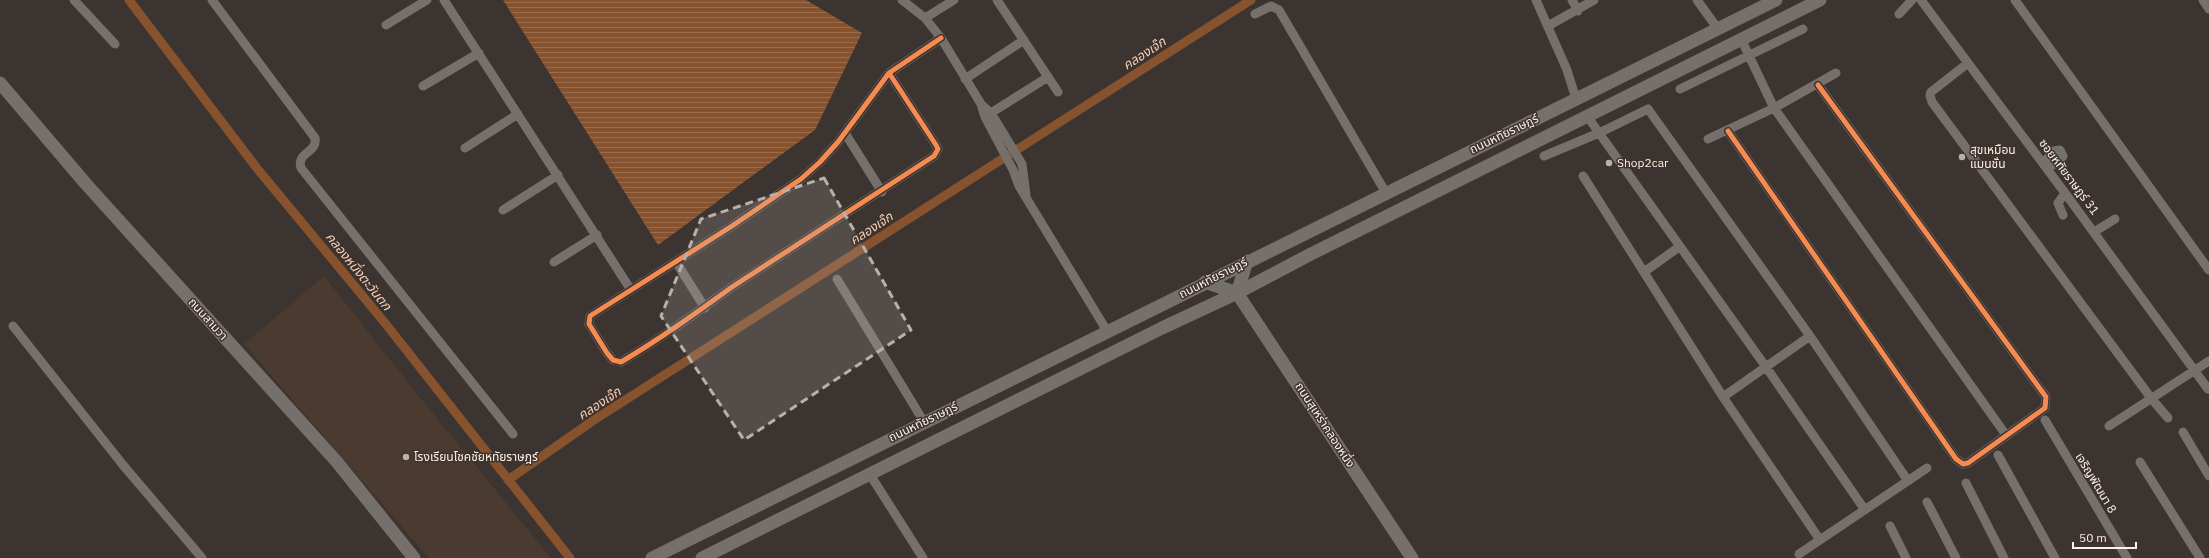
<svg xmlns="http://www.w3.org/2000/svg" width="2209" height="558" viewBox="0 0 2209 558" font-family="'IBM Plex Sans','Noto Sans Thai',sans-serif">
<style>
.built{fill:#4b3a30}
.water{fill:url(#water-rules)}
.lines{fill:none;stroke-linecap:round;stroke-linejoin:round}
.canal{stroke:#87532f;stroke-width:9}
.street{stroke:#76706c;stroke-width:9}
.secondary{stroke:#76706c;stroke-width:13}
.cycleway-casing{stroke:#3f332c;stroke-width:8}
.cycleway{stroke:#f68b52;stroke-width:5}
.marked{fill:#b7b0ab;fill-opacity:0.2;stroke:#b7b0ab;stroke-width:3;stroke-dasharray:8 5;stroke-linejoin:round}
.poi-dot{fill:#b7b0ab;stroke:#3f332c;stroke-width:1.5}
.labels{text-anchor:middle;stroke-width:3;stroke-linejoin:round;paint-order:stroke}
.street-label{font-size:12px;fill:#faf2ed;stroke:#3f332c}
.poi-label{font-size:12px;fill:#faf2ed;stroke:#3f332c;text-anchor:start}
.water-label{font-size:13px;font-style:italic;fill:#f3d1bb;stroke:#3f332c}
</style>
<defs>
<pattern id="water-rules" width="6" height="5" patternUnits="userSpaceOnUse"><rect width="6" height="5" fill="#87532f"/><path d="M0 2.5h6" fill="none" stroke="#996c4d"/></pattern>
</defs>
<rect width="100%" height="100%" fill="#3b3430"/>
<path class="built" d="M 324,276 L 418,395 L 551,558 L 429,558 L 244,344 Z"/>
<path class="water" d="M 503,0 L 806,0 L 862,33 L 815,130 L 658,245 Z"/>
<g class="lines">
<path class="canal" d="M 129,0 L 256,167 L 385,323 L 570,558
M 508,480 L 594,420 L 1251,0"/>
<path class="street" d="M 74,0 L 115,44
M 212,0 L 315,138 C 318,153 296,152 301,168 L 513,434
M 444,0 L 631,290
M 902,0 L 925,18 L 941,38 L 981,104 L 985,117 L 1013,170 L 1019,186 L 1107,331
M 997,0 L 1058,92
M 1536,0 L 1567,70 L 1576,99
M 1572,0 L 1578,11
M 1697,0 L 1718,29
M 1921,0 L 2065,193 L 2208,389
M 2015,0 L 2209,270
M 2203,0 L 2209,9
M 1255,14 L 1271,6 L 1279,10 L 1386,193
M 1899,14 L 1912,0
M 925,18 L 954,0
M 386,25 L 427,0
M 1548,26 L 1594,0
M 1741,39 L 1774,108 L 2006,435
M 1968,63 L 1931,92 L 1930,95 L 1932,102 L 2151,398 L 2168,418
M 889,73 L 936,145 L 938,149 L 934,156 L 732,287 C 696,313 660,339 621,362 L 613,360 L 607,353 L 589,324 L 590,316 L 732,226 L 801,179 L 820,162 L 838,142 L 889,73 L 941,38
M 965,79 L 1024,40
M 423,86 L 479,53
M 1680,89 L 1803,29
M 982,105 L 991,113 L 1022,164 L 1026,195
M 986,116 L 1048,77
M 1587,116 L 1766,367 L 1865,510
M 1728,131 L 1956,459 L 1963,464 L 1968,463 L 2045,408 L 2046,397 L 1818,85
M 845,133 L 882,192
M 1708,139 L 1774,108 L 1836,73
M 465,148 L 518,114
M 1544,156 L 1599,133 L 1648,109 L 1810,336 L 1908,481
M 2044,163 L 2053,151 L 2060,150 L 2063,156 L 2058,162 L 2047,168
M 1583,176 L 1723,397 L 1820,540
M 503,210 L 558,175
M 2063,215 L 2058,203 L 2065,193
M 2094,232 L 2115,219
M 554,262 L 597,235
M 676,262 L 705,308
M 1644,272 L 1679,247
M 837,279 L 924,422
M 13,326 L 123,465 L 202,558
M 1723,397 L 1810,336
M 2045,420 L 2127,558
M 2109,426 L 2209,361
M 2183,432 L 2209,476
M 1998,455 L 2055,558
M 2140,462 L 2200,558
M 869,473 L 923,558
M 1966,483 L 2004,558
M 1927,502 L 1956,558
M 1890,526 L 1906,558
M 1799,554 L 1927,468"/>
<path class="secondary" d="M 0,83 L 86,184 L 337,462 L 414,558
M 1205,282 L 1237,293
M 1237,293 L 1412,558
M 1237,293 L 1247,261
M 652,558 L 1776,0
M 702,558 L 1162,328 L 1237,293 L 1311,254 L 1820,0"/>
<defs>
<path id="cycleway" d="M 889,73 L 936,145 L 938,149 L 934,156 L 732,287 C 696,313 660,339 621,362 L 613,360 L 607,353 L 589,324 L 590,316 L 732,226 L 801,179 L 820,162 L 838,142 L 889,73 L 941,38
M 1728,131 L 1956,459 L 1963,464 L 1968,463 L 2045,408 L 2046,397 L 1818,85"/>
</defs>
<use href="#cycleway" class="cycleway-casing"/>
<use href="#cycleway" class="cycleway"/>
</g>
<path class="marked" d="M 824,178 L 911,330 L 744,440 L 661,316 L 701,219 Z"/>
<g class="poi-dot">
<circle cx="1962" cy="157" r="4"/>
<circle cx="1609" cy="163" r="4"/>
<circle cx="406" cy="457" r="4"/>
</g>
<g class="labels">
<g class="street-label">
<text transform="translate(1504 134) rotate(-26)" y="4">ถนนหทัยราษฎร์</text>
<text transform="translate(2069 177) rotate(53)" y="4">ซอยหทัยราษฎร์ 31</text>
<text transform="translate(1213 278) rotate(-27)" y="4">ถนนหทัยราษฎร์</text>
<text transform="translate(208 319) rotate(48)" y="4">ถนนสามวา</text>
<text transform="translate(923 422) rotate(-26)" y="4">ถนนหทัยราษฎร์</text>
<text transform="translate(1325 425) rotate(57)" y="4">ถนนสุเหร่าคลองหนึ่ง</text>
<text transform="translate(2096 483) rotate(59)" y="4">เจริญพัฒนา 8</text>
</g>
<g class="poi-label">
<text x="1970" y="154">สุขเหมือน<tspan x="1970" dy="14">แมนชั่น</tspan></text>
<text x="1617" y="167">Shop2car</text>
<text x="414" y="461">โรงเรียนโชคชัยหทัยราษฎร์</text>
</g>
<g class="water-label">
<text transform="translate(1144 53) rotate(-33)" y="5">คลองเจ๊ก</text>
<text transform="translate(871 228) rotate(-33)" y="5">คลองเจ๊ก</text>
<text transform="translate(359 271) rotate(51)" y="5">คลองหนึ่งตะวันตก</text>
<text transform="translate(599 403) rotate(-33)" y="5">คลองเจ๊ก</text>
</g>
</g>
<path d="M2073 542v6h63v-6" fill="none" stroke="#faf2ed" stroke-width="2"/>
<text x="2079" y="542" font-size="12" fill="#faf2ed" stroke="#3f332c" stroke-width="3" paint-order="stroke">50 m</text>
</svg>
